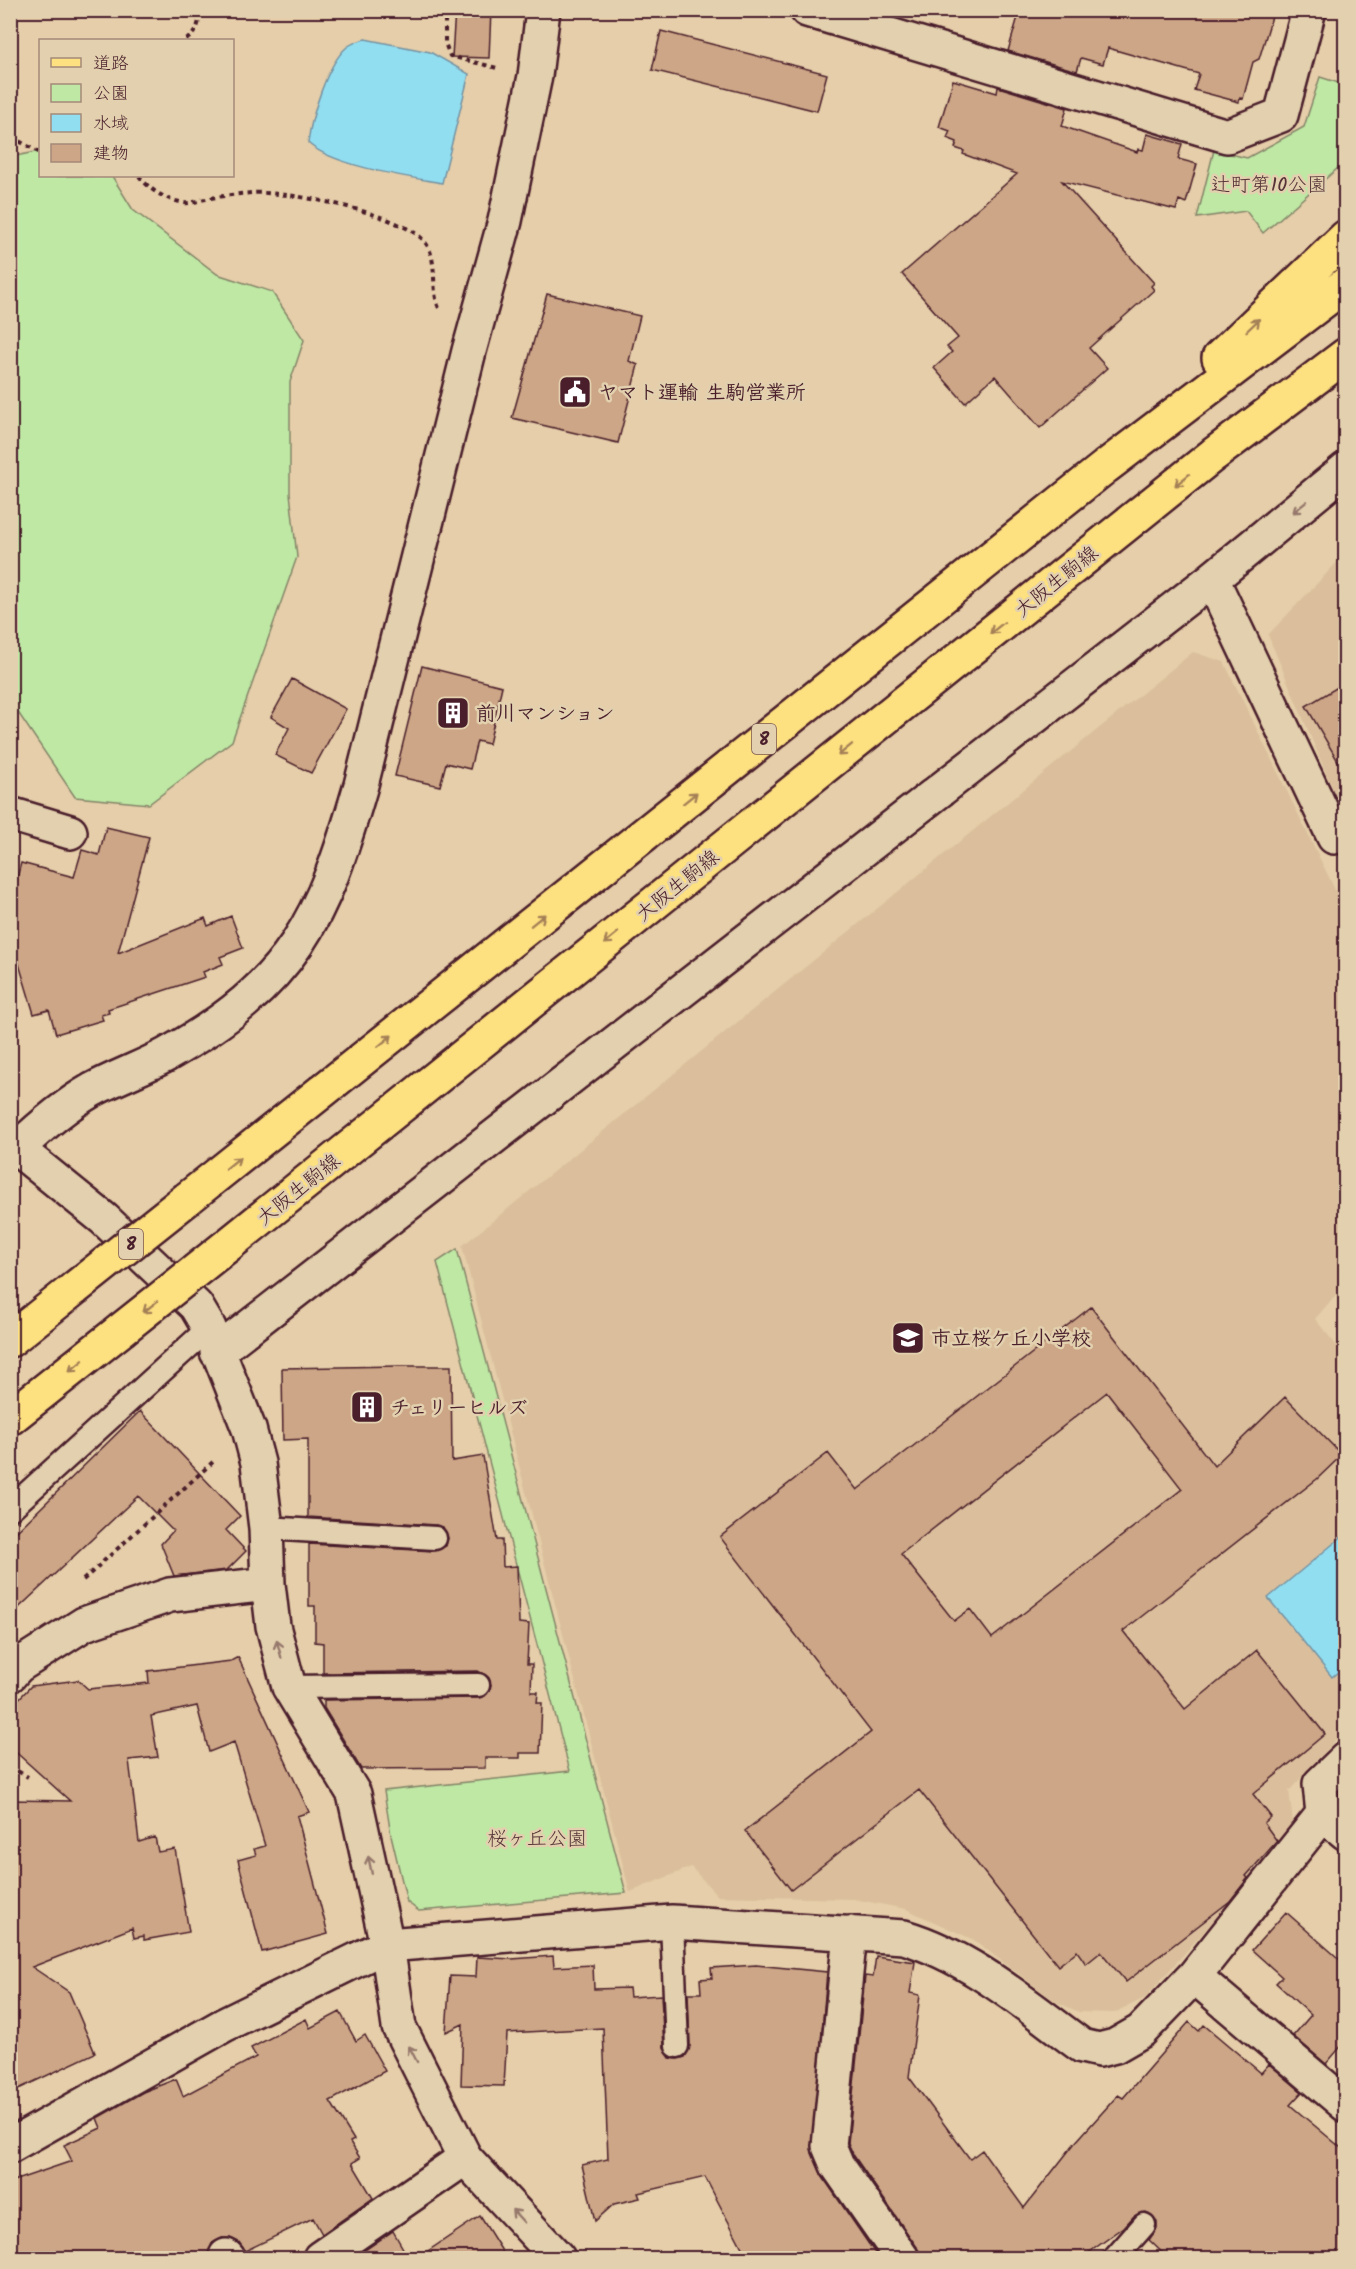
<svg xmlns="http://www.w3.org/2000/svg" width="1356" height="2269" viewBox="0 0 1356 2269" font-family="Kalam,'Klee One',sans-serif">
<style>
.built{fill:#dbbf9c}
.green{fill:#bee8a4;stroke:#848468;stroke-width:1.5}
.water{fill:#92def1;stroke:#7592a2;stroke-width:1.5}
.building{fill:#cca686;stroke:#4a1f2b;stroke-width:1.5;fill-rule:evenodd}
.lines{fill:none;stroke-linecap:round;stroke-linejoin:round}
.lane-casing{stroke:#4a1f2b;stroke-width:27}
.street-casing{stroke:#4a1f2b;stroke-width:38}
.secondary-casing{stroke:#4a1f2b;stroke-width:38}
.primary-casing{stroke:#4a1f2b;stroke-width:38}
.path{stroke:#4a1f2b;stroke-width:4;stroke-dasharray:4.5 4.5;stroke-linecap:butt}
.lane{stroke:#e2d0ae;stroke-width:22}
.street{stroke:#e2d0ae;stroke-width:33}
.secondary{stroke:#e2d0ae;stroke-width:33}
.primary{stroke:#fde080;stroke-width:33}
.primary-bridge-casing{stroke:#4a1f2b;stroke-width:38;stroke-linecap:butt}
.primary-bridge{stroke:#fde080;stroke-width:33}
.oneway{stroke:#a48056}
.oneway2{stroke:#96786c}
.labels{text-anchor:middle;stroke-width:5;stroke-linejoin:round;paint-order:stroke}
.shield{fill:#e2d0ae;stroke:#785452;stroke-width:1.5}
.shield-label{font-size:18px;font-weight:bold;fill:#4a1f2b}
.park-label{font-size:20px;fill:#563337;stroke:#e2d0ae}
.poi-label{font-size:20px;font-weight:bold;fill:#4a1f2b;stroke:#e2d0ae;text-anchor:start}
.street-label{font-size:20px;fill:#4a1f2b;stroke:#e2d0ae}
</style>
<rect width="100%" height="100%" fill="#e5cea9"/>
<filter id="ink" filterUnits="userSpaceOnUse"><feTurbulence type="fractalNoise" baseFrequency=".0167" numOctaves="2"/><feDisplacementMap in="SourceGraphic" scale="12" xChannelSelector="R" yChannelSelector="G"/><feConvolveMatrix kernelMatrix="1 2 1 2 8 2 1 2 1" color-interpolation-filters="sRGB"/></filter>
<g filter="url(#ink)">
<path class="built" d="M 1345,554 L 1345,818 L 1268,635 Z
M 1193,652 L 1224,662 L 1340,900 L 1345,905 L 1345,1284 L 1315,1319 L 1345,1356 L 1345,1730 L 1289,1791 L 1294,1830 L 1145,1998 L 1114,2013 L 1079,2012 L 1054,2001 L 974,1940 L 906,1909 L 854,1899 L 718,1896 L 691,1867 L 630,1892 L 462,1246 Z"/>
<path class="green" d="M 1320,77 L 1345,85 L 1345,162 L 1263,233 L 1246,211 L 1197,218 L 1214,150 L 1247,158 L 1304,127 Z
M 40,151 L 40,176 L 112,176 L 133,210 L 217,274 L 272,292 L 304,340 L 290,382 L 290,493 L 297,557 L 232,741 L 149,804 L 75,797 L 11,702 L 11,157 Z
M 457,1249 L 626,1893 L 419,1911 L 407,1902 L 391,1835 L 384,1791 L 570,1771 L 437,1262 Z"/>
<path class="water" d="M 365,39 L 430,52 L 469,74 L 442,183 C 408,177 333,166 308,143 C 311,117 327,64 347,47 C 352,43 359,41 365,39 Z
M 1345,1534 L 1345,1666 L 1332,1677 L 1268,1598 Z"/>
<path class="building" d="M 455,10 L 491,10 L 489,58 L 452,57 Z
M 1020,10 L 1274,10 L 1259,59 L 1253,62 L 1243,99 L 1240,98 L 1239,102 L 1194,90 L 1199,74 L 1108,48 L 1103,64 L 1081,58 L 1077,71 L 1008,51 Z
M 661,31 L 827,74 L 817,111 L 652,70 Z
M 953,80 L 997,93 L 998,87 L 1067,108 L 1062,126 L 1137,152 L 1138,149 L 1143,150 L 1147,134 L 1182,144 L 1178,159 L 1197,164 L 1186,203 L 1179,200 L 1176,210 L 1062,181 L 1154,283 L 1151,286 L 1154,290 L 1089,348 L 1107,368 L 1040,428 L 995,376 L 965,403 L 934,368 L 952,352 L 947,347 L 958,338 L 902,274 L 1017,174 L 963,154 L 964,151 L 955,148 L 957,142 L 947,138 L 950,131 L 939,127 Z
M 547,294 L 640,316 L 629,361 L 638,365 L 618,443 L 512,418 Z
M 422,666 L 502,686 L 489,744 L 477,741 L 470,769 L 446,763 L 440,786 L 395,776 Z
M 292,679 L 346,709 L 311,773 L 275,755 L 289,728 L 271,717 Z
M 1346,682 L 1346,775 L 1306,706 Z
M 106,827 L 149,837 L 118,953 L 205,918 L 208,926 L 231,916 L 243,948 L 220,957 L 223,964 L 203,972 L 205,977 L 108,1009 L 109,1013 L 101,1015 L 103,1020 L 56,1034 L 49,1010 L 34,1014 L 10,934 L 10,904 L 21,863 L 74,877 L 82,850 L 99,855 Z
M 1091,1307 L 1214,1466 L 1285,1397 L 1342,1455 L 1317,1479 L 1123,1631 L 1185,1709 L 1257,1650 L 1325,1734 L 1253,1794 L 1271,1817 L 1264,1823 L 1277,1841 L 1246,1876 L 1248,1878 L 1230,1901 L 1126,1982 L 1101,1952 L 1086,1964 L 1077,1951 L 1058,1966 L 919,1790 L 791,1890 L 745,1831 L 871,1732 L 720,1537 L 828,1453 L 857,1490 ZM 1107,1392 L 1182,1489 L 992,1638 L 970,1609 L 954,1621 L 901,1554 Z
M 399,1366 L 451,1366 L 452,1461 L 483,1456 L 497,1540 L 502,1540 L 503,1567 L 517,1566 L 519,1623 L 529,1624 L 527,1664 L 532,1664 L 531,1692 L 538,1692 L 537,1703 L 542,1703 L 540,1753 L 520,1753 L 520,1758 L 485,1758 L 485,1768 L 361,1769 L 324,1708 L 324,1700 L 479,1698 L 485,1696 L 491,1685 L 489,1678 L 478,1671 L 323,1673 L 323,1643 L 315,1642 L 315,1606 L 309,1606 L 309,1544 L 434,1551 L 446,1546 L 448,1538 L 443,1527 L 436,1525 L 308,1517 L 308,1439 L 283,1440 L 282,1368 Z
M 140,1411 L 240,1516 L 226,1530 L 246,1551 L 227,1570 L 174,1576 L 161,1544 L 173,1531 L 138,1496 L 10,1616 L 10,1538 Z
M 238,1657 L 309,1812 L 297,1816 L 328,1934 L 262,1952 L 238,1860 L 256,1855 L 254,1849 L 265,1846 L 234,1742 L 209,1752 L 197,1706 L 151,1716 L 158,1757 L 129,1760 L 139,1842 L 155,1837 L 158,1852 L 175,1849 L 189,1932 L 144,1940 L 144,1936 L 134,1938 L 132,1928 L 32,1967 L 69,1992 L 95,2053 L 10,2093 L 10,1800 L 70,1801 L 10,1747 L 10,1708 L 31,1686 L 78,1680 L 88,1689 L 149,1683 L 148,1671 L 231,1661 Z
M 1286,1912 L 1346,1965 L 1346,2045 L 1343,2044 L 1326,2064 L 1293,2036 L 1311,2015 L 1276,1983 L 1282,1977 L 1252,1950 Z
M 553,1956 L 554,1967 L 593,1965 L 594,1989 L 629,1988 L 630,1997 L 661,1995 L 664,2047 L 670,2058 L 677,2059 L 685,2057 L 690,2046 L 688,1993 L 701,1993 L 700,1979 L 712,1978 L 711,1968 L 756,1965 L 827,1972 L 812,2153 L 822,2176 L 879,2259 L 748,2259 L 705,2177 L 638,2193 L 640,2198 L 614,2204 L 595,2221 L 582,2165 L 608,2159 L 603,2028 L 507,2033 L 504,2086 L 461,2085 L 463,2024 L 446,2032 L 450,1976 L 476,1977 L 477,1957 L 512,1959 Z
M 876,1956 L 915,1962 L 910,1993 L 920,1995 L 909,2077 L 970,2159 L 982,2150 L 1024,2208 L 1074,2144 L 1118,2095 L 1123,2098 L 1189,2022 L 1199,2031 L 1204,2025 L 1261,2073 L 1269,2064 L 1302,2092 L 1290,2105 L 1346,2152 L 1346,2259 L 1169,2259 L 1149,2240 L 1157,2228 L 1157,2221 L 1146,2212 L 1134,2216 L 1124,2227 L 1080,2259 L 920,2259 L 917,2247 L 854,2156 L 848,2143 L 865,1976 L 873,1977 Z
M 340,2012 L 356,2041 L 365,2035 L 385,2071 L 330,2101 L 354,2140 L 350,2142 L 360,2158 L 352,2163 L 373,2198 L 322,2234 L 313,2218 L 245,2251 L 239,2242 L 230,2238 L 222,2238 L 212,2243 L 208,2259 L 10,2259 L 10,2182 L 72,2161 L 64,2145 L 101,2128 L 97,2118 L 143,2092 L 176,2079 L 183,2096 L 256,2057 L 251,2048 L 306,2019 L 310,2028 Z
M 480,2216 L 507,2259 L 416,2259 Z
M 393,2231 L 409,2259 L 352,2259 Z"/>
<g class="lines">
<defs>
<path id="lane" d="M 10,1509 L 209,1328
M 266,1528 L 435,1538
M 289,1687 L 478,1685
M 672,1922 L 677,2046
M 1115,2258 L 1144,2225"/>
<path id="street" d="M 807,10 L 1227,136 L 1281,115 L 1309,10
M 1212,579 L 1346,469
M 10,814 L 70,832
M 10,1143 L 104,1219 L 196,1306 L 209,1328 L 249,1429 L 258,1463 L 266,1528 L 268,1584 L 273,1626 L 289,1687 L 354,1794 L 387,1945 L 399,2027 L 465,2158 L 558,2258
M 217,1352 L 1212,579 L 1334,837
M 10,1675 L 18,1666 L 84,1624 L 170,1595 L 268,1584
M 1323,1814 L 1346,1833
M 850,1933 L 829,2146 L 837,2165 L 902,2258
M 1194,1976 L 1346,2105
M 10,2146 L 224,2025 L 387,1945 L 672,1922 L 904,1937 C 971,1957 1026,2005 1082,2046 L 1099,2050 L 1115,2046 L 1141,2031 L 1194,1976 L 1323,1814 L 1320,1784 L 1346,1759
M 226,2256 L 228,2258
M 320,2258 L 465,2158"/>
<path id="secondary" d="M 17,1149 C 41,1126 64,1106 92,1090 C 116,1077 142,1068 166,1055 C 294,983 322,920 361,785 L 469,351 L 505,221 L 535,76 L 543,10"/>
<path id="primary" d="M 1219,358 L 1346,237
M 187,1199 L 1105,467 L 1346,284
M 228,1245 L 1213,455 L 1346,355
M 10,1340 L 75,1288
M 10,1418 L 121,1330"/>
</defs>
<use href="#lane" class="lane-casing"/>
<use href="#street" class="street-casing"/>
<use href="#secondary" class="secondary-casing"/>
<use href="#primary" class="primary-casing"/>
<path class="path" d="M 445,10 L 445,43 L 450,56 L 497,68
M 186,40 C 197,32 200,24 199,10
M 10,127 L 14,138 L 40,153
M 139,176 C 151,191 164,199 184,203 C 191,204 199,200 206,199 C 221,196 237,194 252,193 C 286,190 404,214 425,242 C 439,260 430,289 439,308
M 83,1580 L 215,1460
M 10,1767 L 28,1777"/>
<use href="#lane" class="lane"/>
<use href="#street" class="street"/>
<use href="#secondary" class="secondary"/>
<use href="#primary" class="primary"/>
<defs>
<path id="primary-bridge" d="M 75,1288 L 187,1199
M 121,1330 L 228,1245"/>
</defs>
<use href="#primary-bridge" class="primary-bridge-casing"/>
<use href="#primary-bridge" class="primary-bridge"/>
</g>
<defs><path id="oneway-shaft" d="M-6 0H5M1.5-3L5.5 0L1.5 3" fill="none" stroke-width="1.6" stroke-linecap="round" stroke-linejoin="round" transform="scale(1.5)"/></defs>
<g class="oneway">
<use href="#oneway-shaft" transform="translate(1253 325) rotate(-44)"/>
<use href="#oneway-shaft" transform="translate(1182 480) rotate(141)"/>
<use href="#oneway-shaft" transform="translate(997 628) rotate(141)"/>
<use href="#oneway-shaft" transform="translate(845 750) rotate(141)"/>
<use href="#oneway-shaft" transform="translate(690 798) rotate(-39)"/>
<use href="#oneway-shaft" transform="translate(538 920) rotate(-39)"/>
<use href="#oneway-shaft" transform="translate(611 938) rotate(141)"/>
<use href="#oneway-shaft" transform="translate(385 1041) rotate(-39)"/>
<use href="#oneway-shaft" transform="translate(233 1163) rotate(-39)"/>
<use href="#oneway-shaft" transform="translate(150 1307) rotate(141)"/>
<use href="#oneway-shaft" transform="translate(76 1366) rotate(141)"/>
</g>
<g class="oneway2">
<use href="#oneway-shaft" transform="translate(1300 507) rotate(141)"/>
<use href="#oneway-shaft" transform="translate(279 1649) rotate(-105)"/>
<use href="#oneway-shaft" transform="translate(370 1865) rotate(-102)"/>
<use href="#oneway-shaft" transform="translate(413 2054) rotate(-117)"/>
<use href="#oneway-shaft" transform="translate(518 2216) rotate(-133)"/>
</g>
</g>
<defs>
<symbol id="civic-square" viewBox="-11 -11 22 22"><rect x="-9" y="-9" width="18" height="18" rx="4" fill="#4a1f2b" stroke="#e2d0ae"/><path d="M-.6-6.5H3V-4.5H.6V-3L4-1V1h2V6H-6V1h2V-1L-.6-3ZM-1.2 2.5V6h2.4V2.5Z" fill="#fff"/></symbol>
<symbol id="building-square" viewBox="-11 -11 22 22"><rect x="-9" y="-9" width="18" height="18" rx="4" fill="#4a1f2b" stroke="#e2d0ae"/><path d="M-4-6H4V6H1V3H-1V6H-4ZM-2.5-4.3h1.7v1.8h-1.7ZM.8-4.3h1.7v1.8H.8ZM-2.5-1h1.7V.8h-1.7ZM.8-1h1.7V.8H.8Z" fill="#fff"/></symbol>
<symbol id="school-square" viewBox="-11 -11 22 22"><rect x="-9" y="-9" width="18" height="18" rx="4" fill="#4a1f2b" stroke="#e2d0ae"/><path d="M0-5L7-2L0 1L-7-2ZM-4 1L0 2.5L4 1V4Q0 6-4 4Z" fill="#fff"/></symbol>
</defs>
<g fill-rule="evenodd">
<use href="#civic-square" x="556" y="373" width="38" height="38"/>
<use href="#building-square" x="434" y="694" width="38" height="38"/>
<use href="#school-square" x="889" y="1319" width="38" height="38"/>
<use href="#building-square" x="348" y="1388" width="38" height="38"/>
</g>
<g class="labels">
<g class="shield">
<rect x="752" y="724" width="24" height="30" rx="4.5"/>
<rect x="119" y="1229" width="24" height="30" rx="4.5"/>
</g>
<g class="shield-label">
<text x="764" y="745">8</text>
<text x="131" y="1250">8</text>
</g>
<g class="park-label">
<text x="1269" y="191">辻町第10公園</text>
<text x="537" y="1845">桜ヶ丘公園</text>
</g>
<g class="poi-label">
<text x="598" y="399">ヤマト運輸 生駒営業所</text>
<text x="476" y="720">前川マンション</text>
<text x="931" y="1345">市立桜ケ丘小学校</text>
<text x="390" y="1414">チェリーヒルズ</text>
</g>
<g class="street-label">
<text transform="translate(1056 581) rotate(-39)" y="7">大阪生駒線</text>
<text transform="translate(677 885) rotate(-39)" y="7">大阪生駒線</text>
<text transform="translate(298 1189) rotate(-39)" y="7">大阪生駒線</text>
</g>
</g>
<rect width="1356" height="2269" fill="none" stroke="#e2d0ae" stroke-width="36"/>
<rect x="18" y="18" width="1320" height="2233" fill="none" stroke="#4a1f2b" stroke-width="2" filter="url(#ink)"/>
<rect x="39" y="39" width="195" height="138" fill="#e2d0ae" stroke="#a5897a" stroke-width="1.5"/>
<rect x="51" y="58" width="30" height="9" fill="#fde080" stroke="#a5897a" stroke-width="1.5"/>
<text x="93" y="69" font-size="18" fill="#4a1f2b">道路</text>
<rect x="51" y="84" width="30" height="18" fill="#bee8a4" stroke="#a5897a" stroke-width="1.5"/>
<text x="93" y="99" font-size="18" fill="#4a1f2b">公園</text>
<rect x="51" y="114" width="30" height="18" fill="#92def1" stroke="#a5897a" stroke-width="1.5"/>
<text x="93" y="129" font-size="18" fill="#4a1f2b">水域</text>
<rect x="51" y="144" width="30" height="18" fill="#cca686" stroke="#a5897a" stroke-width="1.5"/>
<text x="93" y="159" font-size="18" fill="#4a1f2b">建物</text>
</svg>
